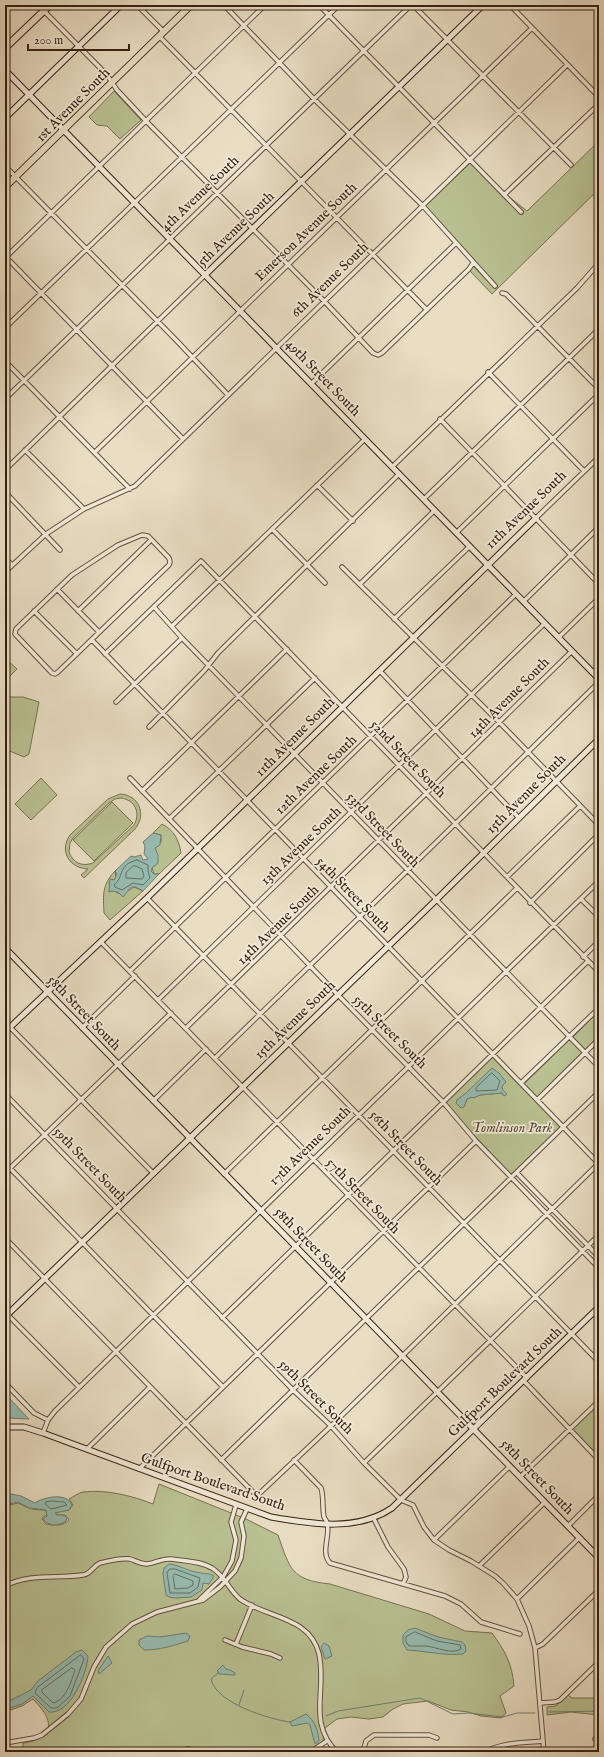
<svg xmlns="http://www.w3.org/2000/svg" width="604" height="1757" viewBox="0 0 604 1757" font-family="'IM FELL English',serif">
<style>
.green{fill:#b9c192;stroke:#787152;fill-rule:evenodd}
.water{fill:#97bcb1;stroke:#707e71}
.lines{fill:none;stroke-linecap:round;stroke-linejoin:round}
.shore{stroke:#666e61;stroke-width:1}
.stream{stroke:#707e71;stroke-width:1}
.street-tunnel{stroke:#c5b8a0;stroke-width:3.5;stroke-dasharray:3.5 2;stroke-linecap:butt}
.street-casing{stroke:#63503e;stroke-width:5.5}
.secondary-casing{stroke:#362111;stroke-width:7}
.primary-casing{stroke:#362111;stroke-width:8}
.street{stroke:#f1ead9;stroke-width:3.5}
.secondary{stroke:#f1ead9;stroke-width:5}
.primary{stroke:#e9dec4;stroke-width:6}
.labels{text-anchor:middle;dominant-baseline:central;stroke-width:3.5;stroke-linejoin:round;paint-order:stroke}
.street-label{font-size:14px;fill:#362111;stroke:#f1ead9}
.park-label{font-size:14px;font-style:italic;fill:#574931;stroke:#f1ead9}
</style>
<rect width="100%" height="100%" fill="#e9dec4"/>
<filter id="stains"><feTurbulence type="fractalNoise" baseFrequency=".005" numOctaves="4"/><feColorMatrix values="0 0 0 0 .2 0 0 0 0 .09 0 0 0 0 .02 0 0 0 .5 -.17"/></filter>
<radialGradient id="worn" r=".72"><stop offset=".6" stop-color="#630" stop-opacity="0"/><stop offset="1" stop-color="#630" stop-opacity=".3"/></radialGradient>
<path class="green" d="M114,91L141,120L120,139L107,126L97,125L89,117Z
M599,141V189L492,294L470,271L473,266L495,289L498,286L425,206L470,163L522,215L524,212L509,197L527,211Z
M5,658L17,669L5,681Z
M10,697H23L39,702L29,754L24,757L5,749V698Z
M41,778L57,795L31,820L15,804Z
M120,794C139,795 147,814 135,829L84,878L81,875L88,869C69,868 59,851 70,835L108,799ZM121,798C135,800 141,813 134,825L93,863C82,867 73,863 69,852L70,843L73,838L109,803L115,799Z
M112,802L133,823L94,861L73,840Z
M162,824C174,830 179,840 181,853L159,874H154L152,868L158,861L155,848L161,842V835L153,833Z
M115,871L116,878L109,882L110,886L109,892L112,890L122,895L134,887L143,891L110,920L104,913C103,894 102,885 115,871Z
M599,1011V1037L585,1050L573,1037Z
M570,1039L583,1052L537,1097L524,1084Z
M492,1057L561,1127L512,1175L466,1127L445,1102ZM502,1086V1089L507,1094L504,1096L502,1093L480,1095L473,1098L472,1097L467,1099L464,1107L456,1103C461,1090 490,1089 502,1086Z
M599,1404V1457L572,1429Z
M159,1484L246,1519L278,1535C290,1569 291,1580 330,1584L429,1614L465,1631L492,1633C505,1651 512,1663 514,1686L500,1696L506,1713L501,1718L481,1716L468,1712L451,1710L428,1701L403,1704L393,1709L383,1717L369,1719L351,1717L337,1719L325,1728L323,1741L313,1748L315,1752H197L180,1749L167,1752H23V1743C33,1742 40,1739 48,1733C51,1718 43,1710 33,1699L22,1706L5,1712V1506L18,1503C30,1509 33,1510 46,1510L47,1515L43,1517L42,1519L46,1524C54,1526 63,1526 69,1520L65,1515H56V1512L69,1510L73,1505L69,1499C73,1497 78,1493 83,1492C105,1489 133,1496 153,1504Z
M568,1695L572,1698H599V1715L571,1712L547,1715V1707L556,1706Z"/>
<path class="water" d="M153,833L161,835L160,845L155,848L158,855V863L152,868L151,871L154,874H159L143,891L136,887H131L123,897L118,892L112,891L109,892L110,879L114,880L117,874L115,871L131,856L134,857L141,855L143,860L148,859L144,854L145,846L143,842Z
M492,1068L500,1074L506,1082L502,1086V1089L507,1094L504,1096L502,1093L480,1095L473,1098L472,1097L467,1099L464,1107L461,1108L456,1103L457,1100L466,1093Z
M9,1398L29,1419L5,1418V1402Z
M11,1494L21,1496L35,1503C44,1497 67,1492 72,1505L69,1510L55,1513L57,1515H63L67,1517L66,1521C59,1526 49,1527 43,1519L47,1516L46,1510L29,1508L18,1502L5,1505V1495Z
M169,1564C180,1565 189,1572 201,1573C206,1574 209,1573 214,1576L209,1584L203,1583L202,1590L191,1597L176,1598L169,1597L166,1595L163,1574L164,1568Z
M415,1628L438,1637L462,1642L465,1645L466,1651L463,1654C445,1656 426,1651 407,1650L403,1643V1635L408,1630Z
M186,1633L190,1636L188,1641C173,1646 159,1650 144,1650L139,1645V1640L147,1636L160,1637Z
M324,1643L329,1646L332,1656L325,1659L321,1647Z
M82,1650L88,1656C87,1674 70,1715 49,1712L33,1696L22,1704L5,1710V1703L31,1690L38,1681L76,1652Z
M108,1656L112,1663L99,1674L98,1671Z
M223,1665L226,1669L230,1670L235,1673V1675L219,1674L217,1671Z
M306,1714C315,1721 318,1730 319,1741L315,1744L310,1725L307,1723L292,1726L290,1722Z"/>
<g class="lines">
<path class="shore" d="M137,860L148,865V871L150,878L143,885L133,883L122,890L115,887L114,885C125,876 117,865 137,860Z
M133,866H136L142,869L144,876L142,879L126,878V873Z
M492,1073L500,1081L497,1090L476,1091V1088Z
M52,1501L64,1502L67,1505L51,1509L45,1504L46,1502Z
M170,1569H175L200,1578L198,1587L190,1593H170L167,1573Z
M175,1574L193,1581V1585L188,1588L175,1589L173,1576Z
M415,1632L437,1641L460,1645L461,1649C451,1655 437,1647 426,1646C420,1646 414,1646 409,1646L406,1642V1637Z
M81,1655L84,1659L70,1696L57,1708H51L35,1693L37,1688Z
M72,1668L75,1670C71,1682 66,1700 53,1703L42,1692V1690Z"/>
<path class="stream" d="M218,1673L211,1679C216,1703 268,1719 290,1722
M239,1705L244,1690
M549,1712L599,1711
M326,1716L338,1711L420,1698L453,1714L469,1713L503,1717L517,1713H535"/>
<path class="street-tunnel" d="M234,1561L235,1556"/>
<g class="street-casing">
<path id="street" d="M38,5L107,75L117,90L146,121L324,301L373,353L378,355L382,353L469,269L473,263
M137,5L164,32
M224,5L314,99L423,206L495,286
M319,5L521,212
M413,5L571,165
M510,5L599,97
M159,36L427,310
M5,166L176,340L228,395
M504,195L599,104
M5,256L183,439
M5,258L265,5
M502,293L506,294L514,302L599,389
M5,328L339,5
M5,361L130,489
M488,372L584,471
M311,384L456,243
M5,399L411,5
M440,419L599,584
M25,450L84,509
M95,452L532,28
M392,467L577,288L599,263
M5,470L205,275
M317,485L353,521
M5,492L60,550
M424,499L599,329
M536,518L599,457
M272,529L325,583
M456,533L599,394
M142,535L148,536L169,558L170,562L169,565L58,672L55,674L52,673L15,634L16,629L72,575L118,545Z
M5,558L12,565
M342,567L500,723L599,825
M5,572L46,534L84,509L135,486L567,65
M360,584L435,510
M57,589L99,632
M524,601L599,527
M154,607L182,638L599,1067
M34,611L77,654
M78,611L151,540
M394,619L470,546
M172,626L365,439
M559,637L599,598
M92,640L599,1164
M105,654L201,561L599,972
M380,671L519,818
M593,672L599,667
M116,702L182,638
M149,727L204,671L218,653L399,474
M130,778L338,995L443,1102L476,1141L599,1268
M142,791L287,649
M169,819L315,678
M507,877L580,806
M147,898L599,1362
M581,899L599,917
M530,903L599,834
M101,942L527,1378
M583,957L599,941
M130,971L516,594
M158,1000L545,623
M5,1022L153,1173
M82,1028L135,976
M186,1028L572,651
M215,1058L455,824L599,682
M521,1083L599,1008
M5,1094L293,1390L331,1426L364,1463L401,1500L413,1505L424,1527L434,1540L449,1550L471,1561L495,1576L503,1583L517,1599L529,1626L535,1648L544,1752
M537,1100L599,1039
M153,1101L206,1049
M5,1163L223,1387
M5,1173L171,1013
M517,1173L599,1257
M224,1174L517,888
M5,1238L251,1490L255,1494L260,1493L331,1426L599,1163
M5,1312L79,1387
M222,1318L588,961
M524,1381L599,1460
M5,1383L34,1413L48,1420
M43,1433L48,1420L55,1411L599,881
M87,1449L150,1387
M221,1460L599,1092
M294,1460L321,1488C324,1498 322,1507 324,1517C325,1519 327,1521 327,1523C331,1535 320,1552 330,1563L445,1596L461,1604L481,1622L520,1634
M364,1463L599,1235
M139,1469L476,1141
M520,1477L599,1401
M374,1519L388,1547L404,1569L406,1577L403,1584
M568,1526L599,1495
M434,1540L510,1466
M479,1566L545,1502
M5,1586C30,1573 56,1579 83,1575C91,1574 93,1566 100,1563C108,1561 122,1558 130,1559C136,1561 141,1564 147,1564C156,1563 162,1558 171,1559C184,1561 200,1561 212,1568C225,1576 229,1590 240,1599C266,1618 310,1616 319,1654C327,1690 307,1723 337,1752
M517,1599L579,1538
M199,1600L223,1577L232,1561L236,1540L231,1522L236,1505
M225,1640L242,1647L271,1654L280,1658
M236,1644L252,1605
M535,1648L543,1644L599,1590
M540,1703L555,1702L560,1700L599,1662
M595,1739L599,1737
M5,1743L34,1738L42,1735L68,1714L81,1699L94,1667L106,1647L132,1624L157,1612L203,1600L220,1587L235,1571L241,1558L244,1536L241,1522L247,1509
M183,1752L187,1749L208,1752
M310,1752L327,1741
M363,1752L366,1741L374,1735H429L437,1738
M485,1752C503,1742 524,1743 543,1741"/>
</g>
<g class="secondary-casing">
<path id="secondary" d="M5,70L599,679
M5,118L121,5
M205,275L483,5
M5,948L599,1558
M5,1032L147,898L536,518
M5,1317L436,900L599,739
M5,1427H24L43,1433L271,1517C311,1524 357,1532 392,1508L599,1307"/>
</g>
<g class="primary-casing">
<path id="primary" d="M5,48L50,5
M5,187L191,5"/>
</g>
<use href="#street" class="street"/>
<use href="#secondary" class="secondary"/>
<use href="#primary" class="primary"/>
</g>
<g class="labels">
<g class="street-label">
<text transform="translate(73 105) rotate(-45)">1st Avenue South</text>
<text transform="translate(200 194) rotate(-44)">4th Avenue South</text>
<text transform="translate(236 229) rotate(-44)">5th Avenue South</text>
<text transform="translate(306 232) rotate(-44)">Emerson Avenue South</text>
<text transform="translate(330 280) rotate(-44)">6th Avenue South</text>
<text transform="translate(323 378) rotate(46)">49th Street South</text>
<text transform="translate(526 510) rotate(-44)">11th Avenue South</text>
<text transform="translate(509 698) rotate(-45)">14th Avenue South</text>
<text transform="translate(295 737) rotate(-45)">11th Avenue South</text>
<text transform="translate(408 759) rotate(46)">52nd Street South</text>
<text transform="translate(316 775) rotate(-44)">12th Avenue South</text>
<text transform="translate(526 794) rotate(-45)">15th Avenue South</text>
<text transform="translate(383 830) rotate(46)">53rd Street South</text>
<text transform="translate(301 846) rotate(-44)">13th Avenue South</text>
<text transform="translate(353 895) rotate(46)">54th Street South</text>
<text transform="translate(278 925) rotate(-44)">14th Avenue South</text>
<text transform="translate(84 1013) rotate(46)">58th Street South</text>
<text transform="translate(295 1020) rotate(-44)">15th Avenue South</text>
<text transform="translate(390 1032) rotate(45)">55th Street South</text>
<text transform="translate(310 1146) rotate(-44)">17th Avenue South</text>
<text transform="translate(406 1148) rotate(46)">56th Street South</text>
<text transform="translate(90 1165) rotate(46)">59th Street South</text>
<text transform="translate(363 1196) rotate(46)">57th Street South</text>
<text transform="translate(311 1245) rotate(46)">58th Street South</text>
<text transform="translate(505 1382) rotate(-44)">Gulfport Boulevard South</text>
<text transform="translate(316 1397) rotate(45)">59th Street South</text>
<text transform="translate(537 1477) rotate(46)">58th Street South</text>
<text transform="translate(213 1482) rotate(19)">Gulfport Boulevard South</text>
</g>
<g class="park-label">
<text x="512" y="1128">Tomlinson Park</text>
</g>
</g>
<rect width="604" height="1757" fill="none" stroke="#e9dec4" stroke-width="20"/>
<rect x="6" y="6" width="592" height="1745" fill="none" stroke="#362111" stroke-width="2"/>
<rect x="10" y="10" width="584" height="1737" fill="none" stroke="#362111"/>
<path d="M28 44v6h101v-6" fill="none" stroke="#362111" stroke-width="2"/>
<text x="34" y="44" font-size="12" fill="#362111" stroke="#f1ead9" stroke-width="3" paint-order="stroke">200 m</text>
<rect width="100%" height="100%" filter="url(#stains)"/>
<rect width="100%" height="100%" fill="url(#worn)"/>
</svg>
